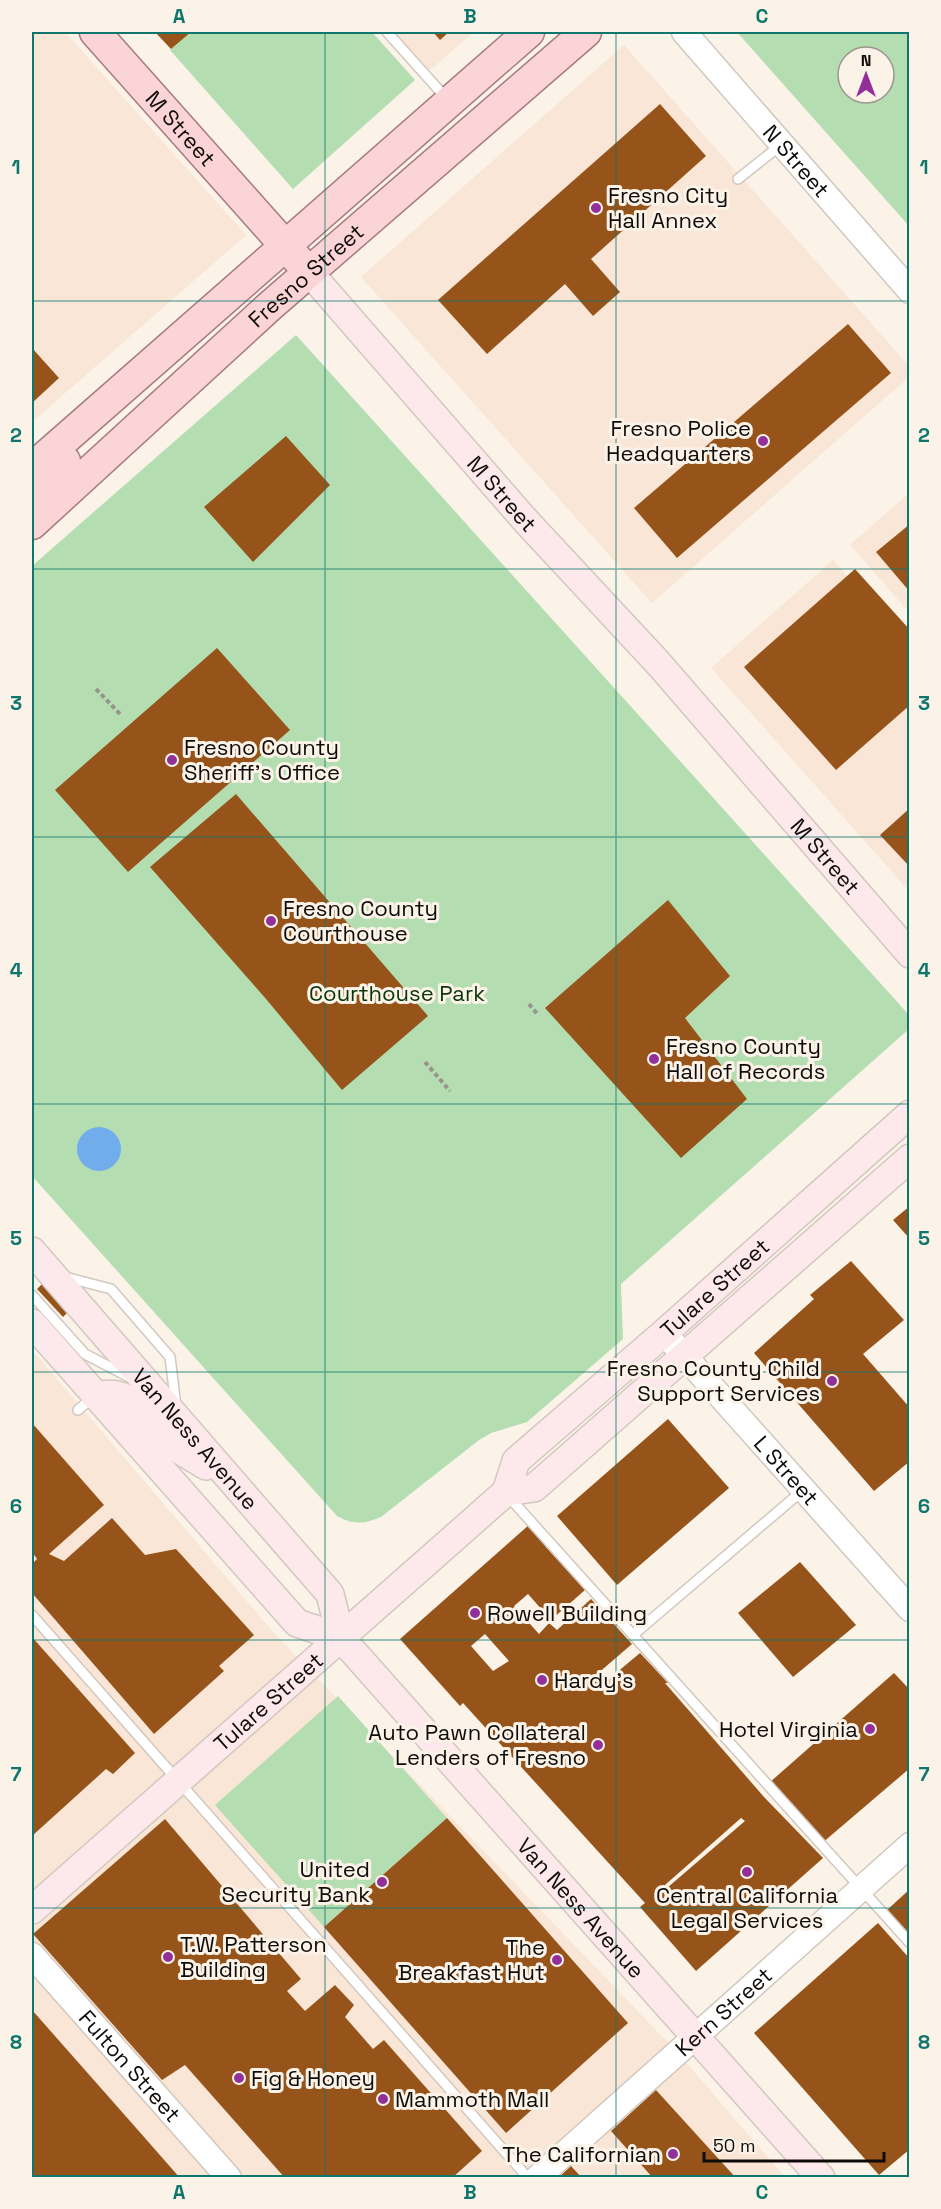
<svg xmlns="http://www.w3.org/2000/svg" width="941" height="2209" viewBox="0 0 941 2209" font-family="'Space Grotesk',sans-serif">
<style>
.commercial{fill:#f9e6d6}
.green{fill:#b4deb1;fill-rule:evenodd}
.water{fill:#71adec}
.building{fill:#96541b;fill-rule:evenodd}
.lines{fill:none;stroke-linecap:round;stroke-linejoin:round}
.service-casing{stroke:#d1c8bf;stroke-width:12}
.tertiary-casing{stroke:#d1c8bf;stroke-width:27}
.secondary-casing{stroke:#d1c8bf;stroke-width:30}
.primary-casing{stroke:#a67b7e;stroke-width:33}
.path{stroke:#9a938c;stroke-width:4;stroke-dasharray:4.5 3;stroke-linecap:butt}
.service{stroke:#fff;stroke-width:9}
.tertiary{stroke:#fff;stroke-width:24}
.secondary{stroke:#fde9ec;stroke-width:27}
.primary{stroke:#fbd4d8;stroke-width:30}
.grid{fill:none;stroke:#0f766e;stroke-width:1.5;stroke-opacity:0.55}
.poi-dot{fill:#903098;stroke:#fbf2e8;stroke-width:2}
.labels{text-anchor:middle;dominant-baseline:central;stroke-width:6;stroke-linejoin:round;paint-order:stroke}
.street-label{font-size:22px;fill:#0e0b08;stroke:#fbf2e8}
.poi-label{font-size:22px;fill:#0e0b08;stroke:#fbf2e8;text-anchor:start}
.park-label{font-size:22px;fill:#09350a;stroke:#fbf2e8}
.neatline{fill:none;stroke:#0f766e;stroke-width:2}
.grid-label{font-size:20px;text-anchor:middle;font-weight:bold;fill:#0f766e}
</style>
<rect width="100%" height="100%" fill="#fbf2e8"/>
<path class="commercial" d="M32,32H65L246,235L32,422Z
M392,32H474L428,72Z
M624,45L909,366V377L652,603L361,277Z
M909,493V612L850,545Z
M833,560L909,645V891L711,668Z
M32,1350L274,1633L678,2053L785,2177H32Z"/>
<path class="green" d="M190,32H372L415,80L293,189L170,50Z
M737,32H909V226ZM848,57H884V93H848Z
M296,335L909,1015V1029L621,1284L623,1339L527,1422L491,1433L479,1440L381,1517C365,1524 353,1525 337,1516L32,1176V566Z
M338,1696L447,1818L324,1927L215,1805Z"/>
<path class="water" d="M77 1149a22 22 0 1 1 44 0a22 22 0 1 1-44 0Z"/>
<path class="building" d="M155,32H191L171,49Z
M433,32H449L440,40Z
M660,104L706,156L591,259L620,292L593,316L565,284L487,354L438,300Z
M848,324L891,373L677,558L634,508Z
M32,348L59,378L32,403Z
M286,436L330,485L253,562L204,507Z
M910,524V592L876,552Z
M855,569L910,630V705L836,770L744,667Z
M217,648L290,730L128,872L55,790Z
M236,794L428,1016L342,1090L266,999L150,867Z
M910,808V867L880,835Z
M668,900L730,976L685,1018L747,1099L681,1158L545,1008Z
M910,1206V1239L893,1220Z
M851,1261L904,1320L863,1354L910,1408V1461L874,1491L754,1353L814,1299L810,1295Z
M43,1283L69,1311L63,1317L37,1289Z
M668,1419L729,1488L617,1585L557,1516Z
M32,1423L104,1505L49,1554L64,1561L112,1518L145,1555L176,1549L254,1635L219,1666L224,1671L154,1734L32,1593V1564L37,1559L32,1552Z
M530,1524L545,1541V1546L585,1590L551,1620L528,1594L514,1606L539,1634L549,1623L557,1630L591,1599L632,1644L596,1675L603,1684L640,1653L668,1683H665L764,1797L823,1858L696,1971L640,1907L645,1903L463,1703L460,1706L400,1639ZM485,1634L509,1661L493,1671L471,1646ZM741,1818L745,1821L667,1888L665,1885Z
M800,1562L856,1625L793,1677L738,1613Z
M32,1637L135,1753L113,1774L106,1769L32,1836Z
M894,1673L910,1690V1768L821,1844L769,1783Z
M447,1818L628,2023L506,2133L324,1927Z
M165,1819L301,1979L287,1991L305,2011L335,1985L354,2005L345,2017L373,2049L384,2040L482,2151L452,2178H285L185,2065L162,2080L33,1934Z
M910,1889V1936L887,1910Z
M878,1923L910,1959V2149L879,2175L754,2033Z
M32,2010L137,2129L180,2178H32Z
M656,2090L736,2178H653L611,2131Z
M571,2166L582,2178H558Z"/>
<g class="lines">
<g class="service-casing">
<path id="service" d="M387,32L447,99
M738,179L782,144
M65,1277L111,1289L170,1357L176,1406
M32,1295L85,1354L129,1377
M78,1410L93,1397
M508,1496L910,1943
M32,1615L528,2178
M633,1635L802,1491"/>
</g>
<g class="tertiary-casing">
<g id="tertiary">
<path id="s1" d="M684,32L910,291"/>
<path id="s2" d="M664,1333L910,1609"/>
<path id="s3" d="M32,1955L229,2178"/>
<path id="s4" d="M537,2178L910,1845"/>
</g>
</g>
<g class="secondary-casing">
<g id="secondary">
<path id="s5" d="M309,272L525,520L659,664L910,954"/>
<path id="s6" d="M32,1251L330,1594L341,1638L821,2178"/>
<path d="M32,1323L297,1623L341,1638"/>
<path d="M95,1396C135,1387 137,1414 162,1437C174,1448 192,1457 206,1466"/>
<path d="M506,1492L534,1488L910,1158"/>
<path id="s7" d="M32,1910L506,1492L516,1461L664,1333L910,1114"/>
</g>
</g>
<g class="primary-casing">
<g id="primary">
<path id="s8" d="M95,32L298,260"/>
<path d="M32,468L529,32"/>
<path d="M32,492L65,461"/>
<path id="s9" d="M32,524L270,306L586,32"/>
</g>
</g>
<path class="path" d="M96,689L121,715
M529,1004L538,1015
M425,1062L450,1091"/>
<use href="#service" class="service"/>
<use href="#tertiary" class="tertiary"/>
<use href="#secondary" class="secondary"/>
<use href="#primary" class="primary"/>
</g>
<path class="grid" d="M325,32V2178M616,32V2178M32,301H910M32,569H910M32,837H910M32,1104H910M32,1372H910M32,1640H910M32,1908H910"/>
<g class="poi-dot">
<circle cx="596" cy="208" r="6"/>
<circle cx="763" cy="441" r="6"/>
<circle cx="172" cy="760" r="6"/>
<circle cx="271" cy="921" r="6"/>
<circle cx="654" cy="1059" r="6"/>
<circle cx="832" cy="1381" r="6"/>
<circle cx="475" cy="1613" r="6"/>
<circle cx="542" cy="1680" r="6"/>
<circle cx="870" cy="1729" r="6"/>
<circle cx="598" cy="1745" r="6"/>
<circle cx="747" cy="1872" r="6"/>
<circle cx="382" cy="1882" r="6"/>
<circle cx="168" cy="1957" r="6"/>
<circle cx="557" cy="1960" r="6"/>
<circle cx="239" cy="2078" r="6"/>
<circle cx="383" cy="2099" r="6"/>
<circle cx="673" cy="2154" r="6"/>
</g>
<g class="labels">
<g class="street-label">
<text stroke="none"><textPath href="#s8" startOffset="129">M Street</textPath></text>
<text stroke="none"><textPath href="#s1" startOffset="171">N Street</textPath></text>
<text stroke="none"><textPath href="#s9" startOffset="370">Fresno Street</textPath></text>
<text stroke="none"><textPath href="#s5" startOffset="294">M Street</textPath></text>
<text stroke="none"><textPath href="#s5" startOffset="780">M Street</textPath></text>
<text stroke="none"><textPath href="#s7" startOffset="928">Tulare Street</textPath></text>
<text stroke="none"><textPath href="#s6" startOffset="249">Van Ness Avenue</textPath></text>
<text stroke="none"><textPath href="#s2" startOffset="184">L Street</textPath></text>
<text stroke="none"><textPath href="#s7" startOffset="315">Tulare Street</textPath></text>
<text stroke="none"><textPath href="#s6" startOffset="861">Van Ness Avenue</textPath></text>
<text stroke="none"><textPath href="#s4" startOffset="250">Kern Street</textPath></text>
<text stroke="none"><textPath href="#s3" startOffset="148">Fulton Street</textPath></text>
</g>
<g class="poi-label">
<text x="608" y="195">Fresno City<tspan x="608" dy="25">Hall Annex</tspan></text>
<text x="751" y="428" text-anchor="end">Fresno Police<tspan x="751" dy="25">Headquarters</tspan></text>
<text x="184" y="747">Fresno County<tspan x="184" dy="25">Sheriff's Office</tspan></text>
<text x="283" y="908">Fresno County<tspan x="283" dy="25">Courthouse</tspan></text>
<text x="666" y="1046">Fresno County<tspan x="666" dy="25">Hall of Records</tspan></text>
<text x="820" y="1368" text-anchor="end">Fresno County Child<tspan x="820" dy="25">Support Services</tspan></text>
<text x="487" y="1613">Rowell Building</text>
<text x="554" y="1680">Hardy's</text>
<text x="858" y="1729" text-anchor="end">Hotel Virginia</text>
<text x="586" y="1732" text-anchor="end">Auto Pawn Collateral<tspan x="586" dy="25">Lenders of Fresno</tspan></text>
<text x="370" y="1869" text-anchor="end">United<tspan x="370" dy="25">Security Bank</tspan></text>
<text x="747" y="1895" text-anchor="middle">Central California<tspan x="747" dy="25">Legal Services</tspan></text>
<text x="180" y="1944">T.W. Patterson<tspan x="180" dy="25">Building</tspan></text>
<text x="545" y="1947" text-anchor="end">The<tspan x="545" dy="25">Breakfast Hut</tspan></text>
<text x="251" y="2078">Fig &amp; Honey</text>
<text x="395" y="2099">Mammoth Mall</text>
<text x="661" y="2154" text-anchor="end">The Californian</text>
</g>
<g class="park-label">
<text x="397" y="993">Courthouse Park</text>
</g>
</g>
<rect width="941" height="2209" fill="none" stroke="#fbf2e8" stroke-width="66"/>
<g transform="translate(866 75)"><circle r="28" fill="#fbf2e8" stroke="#9c968e" stroke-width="1.5"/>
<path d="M0-4.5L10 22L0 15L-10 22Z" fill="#903098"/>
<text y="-9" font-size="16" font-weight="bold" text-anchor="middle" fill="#0e0b08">N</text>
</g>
<path d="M704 2152v9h180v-9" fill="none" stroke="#0e0b08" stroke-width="3"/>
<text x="713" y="2152" font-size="18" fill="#0e0b08" stroke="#fbf2e8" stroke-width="4.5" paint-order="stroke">50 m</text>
<rect x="33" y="33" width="875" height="2143" class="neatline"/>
<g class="grid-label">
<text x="179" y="23">A</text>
<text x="470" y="23">B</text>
<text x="762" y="23">C</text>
<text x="16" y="174">1</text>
<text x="924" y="174">1</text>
<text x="16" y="442">2</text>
<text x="924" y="442">2</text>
<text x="16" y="710">3</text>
<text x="924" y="710">3</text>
<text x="16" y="977">4</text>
<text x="924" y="977">4</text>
<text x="16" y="1245">5</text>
<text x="924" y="1245">5</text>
<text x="16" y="1513">6</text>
<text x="924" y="1513">6</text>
<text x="16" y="1781">7</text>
<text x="924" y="1781">7</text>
<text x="16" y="2049">8</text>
<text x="924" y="2049">8</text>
<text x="179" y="2199">A</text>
<text x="470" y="2199">B</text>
<text x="762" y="2199">C</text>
</g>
</svg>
